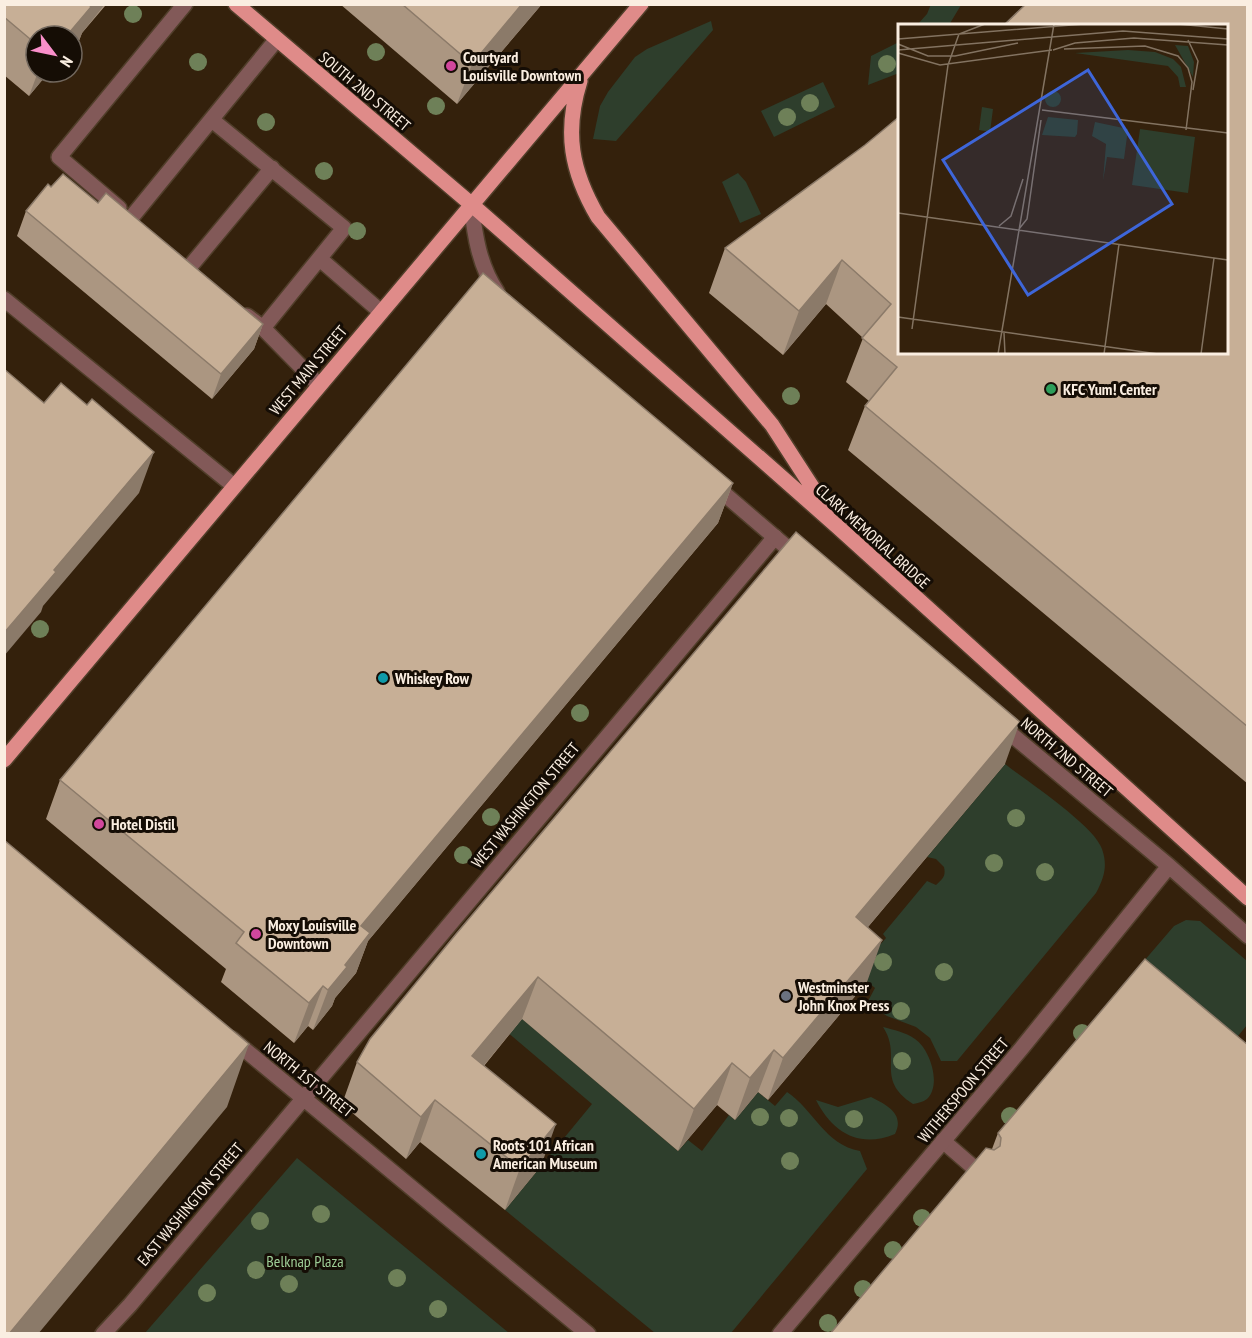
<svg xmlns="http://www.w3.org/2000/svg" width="1252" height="1338" viewBox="0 0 1252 1338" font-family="'PT Sans Narrow',sans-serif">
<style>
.green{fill:#2e3e2c}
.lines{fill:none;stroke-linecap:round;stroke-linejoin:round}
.service-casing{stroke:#503e2a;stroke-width:18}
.minor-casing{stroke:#503e2a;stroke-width:18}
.tertiary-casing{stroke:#503e2a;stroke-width:18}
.primary-casing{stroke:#503e2a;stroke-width:18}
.service{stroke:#825958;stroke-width:15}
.minor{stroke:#825958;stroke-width:15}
.tertiary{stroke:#825958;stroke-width:15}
.primary{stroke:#df8b89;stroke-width:15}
.tree{fill:#6e8058}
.wall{fill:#ab9681}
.shaded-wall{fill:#8b7a69}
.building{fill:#c7af96;stroke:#8b7a69;stroke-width:1.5}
.hotel-dot{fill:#d1479c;stroke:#150d05;stroke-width:2}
.leisure-dot{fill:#2e9e5b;stroke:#150d05;stroke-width:2}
.culture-dot{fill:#0f9aa8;stroke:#150d05;stroke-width:2}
.worship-dot{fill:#6b7280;stroke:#150d05;stroke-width:2}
.labels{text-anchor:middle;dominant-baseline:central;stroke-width:6;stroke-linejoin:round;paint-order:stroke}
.poi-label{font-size:16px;font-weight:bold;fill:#faeee1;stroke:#150d05;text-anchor:start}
.street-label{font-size:16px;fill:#faeee1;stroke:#150d05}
.park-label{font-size:16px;fill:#9dcd96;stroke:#150d05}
.inset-road{fill:none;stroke:#837361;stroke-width:1.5}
.view{fill:#3e66d9;fill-opacity:0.15;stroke:#3e66d9;stroke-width:3}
.inset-edge{fill:none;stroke:#faeee1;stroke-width:3}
</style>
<rect width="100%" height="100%" fill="#34210c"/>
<path class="green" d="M931,4H961V5L949,25H917L927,14Z
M711,21L713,30L616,141L593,139L600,106L608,92L635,57L647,49Z
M899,42V73L868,85L871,56Z
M823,82L835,107L774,137L761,111Z
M738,173L746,182L761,214L740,223L722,182Z
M1005,764C1027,781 1095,826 1102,849C1108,866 1104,878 1096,893L957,1061H941L930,1038L916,1027L887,1016L867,1003L875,988L856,972L886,938L883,934L927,881L936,885C943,879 946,876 944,867L936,859L927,857Z
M1186,920L1200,921L1247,961V1025L1217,1062L1126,982L1174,926Z
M454,961L678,1151L688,1140L702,1151L729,1115L735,1120L758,1092L775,1106L787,1092C814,1110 825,1145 860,1151L867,1169L731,1333H655L505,1210L592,1104L441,976Z
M883,1027C894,1030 905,1032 915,1039C930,1049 942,1085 927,1099C923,1102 918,1103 913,1104C874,1079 903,1057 883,1027Z
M871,1097C887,1105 905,1114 895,1134C859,1149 832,1132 816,1100L838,1107Z
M297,1158L509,1333H145Z"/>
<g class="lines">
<g class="service-casing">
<path id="service" d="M212,120L344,228L263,328
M119,208L59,157L185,4
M131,218L277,39
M320,259L381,312
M188,269L272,168
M4,299L234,486
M247,316L263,328L319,385
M943,1141L980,1173"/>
</g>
<g class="minor-casing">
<path id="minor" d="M232,1039L588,1334
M103,1334L130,1305L775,537"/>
</g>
<g class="tertiary-casing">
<path id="tertiary" d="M471,204C475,236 479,265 497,292
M714,485L798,557
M999,724L1169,866L1248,936
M780,1334L1021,1049L1169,866"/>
</g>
<g class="primary-casing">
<path id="primary" d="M236,4L471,204L838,527L1248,898
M580,81C564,132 571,171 598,217L772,425L827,510
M4,760L641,4"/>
</g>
<use href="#service" class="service"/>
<use href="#minor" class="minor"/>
<use href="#tertiary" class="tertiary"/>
<use href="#primary" class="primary"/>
</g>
<g class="tree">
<circle cx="133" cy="14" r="9"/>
<circle cx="376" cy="52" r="9"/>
<circle cx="198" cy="62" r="9"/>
<circle cx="887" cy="64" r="9"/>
<circle cx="810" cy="103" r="9"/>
<circle cx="436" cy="106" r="9"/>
<circle cx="787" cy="117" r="9"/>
<circle cx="266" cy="122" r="9"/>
<circle cx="324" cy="171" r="9"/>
<circle cx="357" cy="231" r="9"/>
<circle cx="791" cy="396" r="9"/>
<circle cx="40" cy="629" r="9"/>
<circle cx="580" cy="713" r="9"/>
<circle cx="491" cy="817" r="9"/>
<circle cx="1016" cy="818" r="9"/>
<circle cx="463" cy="855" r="9"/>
<circle cx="994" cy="863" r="9"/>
<circle cx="1045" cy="872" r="9"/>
<circle cx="883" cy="962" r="9"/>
<circle cx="944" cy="972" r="9"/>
<circle cx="901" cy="1011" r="9"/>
<circle cx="1082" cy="1033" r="9"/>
<circle cx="902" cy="1061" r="9"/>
<circle cx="1010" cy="1116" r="9"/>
<circle cx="760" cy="1117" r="9"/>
<circle cx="789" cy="1118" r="9"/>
<circle cx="854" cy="1119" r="9"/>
<circle cx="790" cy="1161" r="9"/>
<circle cx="321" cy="1214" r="9"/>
<circle cx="922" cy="1218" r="9"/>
<circle cx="260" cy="1221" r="9"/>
<circle cx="893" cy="1250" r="9"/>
<circle cx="256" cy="1270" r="9"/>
<circle cx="397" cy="1278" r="9"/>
<circle cx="289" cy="1284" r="9"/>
<circle cx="863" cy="1289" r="9"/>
<circle cx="207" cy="1293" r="9"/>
<circle cx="438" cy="1309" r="9"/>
<circle cx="828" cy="1323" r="9"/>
</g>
<path class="wall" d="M4,4L105,6L82,33L75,51L72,36H36V72H57L53,77L48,73L29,96L4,75Z
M340,4H542L457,104Z
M1248,4V784L848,450L865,406L869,401L846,382L863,338L826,304L783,355L709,293L725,248Z
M51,187L98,203L263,324L254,349L212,399L17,236L26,211Z
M733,483L718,523L368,941L356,973L335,998L332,1006L313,1030L308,1026L294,1043L221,982L226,969L46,819L60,780Z
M796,532L1005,764L868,927L867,982L768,1100L758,1092L735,1120L717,1105L678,1151L522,1019L484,1066L541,1166L505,1210L420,1142L406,1159L342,1104L357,1062Z
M998,1133L1248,1334L992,1149Z"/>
<path class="shaded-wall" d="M86,4H105L82,33L75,51L72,55V36H68Z
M522,4H542L457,104L472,64Z
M38,72H49L29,96Z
M842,260L826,304L783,355L799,311Z
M263,324L254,349L212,399L221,374Z
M154,452L139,493L43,606L41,612L4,656V633L54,570Z
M733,483L718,523L368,941L356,973L335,998L332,1006L313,1030L328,990L361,926Z
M1020,722L1005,764L841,959L856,917Z
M882,940L867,982L768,1100L783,1058Z
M538,977L522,1019L457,1098L472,1056Z
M323,986L308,1026L294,1043L309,1003Z
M249,1044L227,1107L38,1334H9Z
M774,1050L758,1092L735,1120L750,1078Z
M732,1063L717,1105L678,1151L694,1109Z
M435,1100L420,1142L406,1159L421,1117Z
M556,1124L541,1166L505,1210L520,1168Z"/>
<path class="building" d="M4,4H89L91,7L69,33L64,29L59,36H36V44L4,17Z
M402,4H522L472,64Z
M1026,4H1248V727L865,406L897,367L862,338L891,304L842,260L799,311L725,248L865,145L900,116V352H1227V26H1003Z
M63,174L98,203L106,193L263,324L221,374L26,211L48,184L51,187Z
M483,273L733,483L361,926L370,933L345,965L347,967L328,990L323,986L309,1003L236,943L244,932L60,780Z
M4,369L44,403L61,383L87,405L92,399L154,452L54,570L56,572L4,633Z
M796,532L1020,722L856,917L882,940L783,1058L774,1050L750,1078L732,1063L694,1109L538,977L472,1056L556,1124L520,1168L435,1100L421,1117L357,1062L370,1039L456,934Z
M4,840L249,1044L9,1334H4Z
M1145,959L1248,1045V1334H830L986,1148L994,1150L1000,1146L1001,1138L998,1133Z"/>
<g class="hotel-dot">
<circle cx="451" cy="66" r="6"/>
<circle cx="99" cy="824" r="6"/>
<circle cx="256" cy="934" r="6"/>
</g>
<circle class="leisure-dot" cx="1051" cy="389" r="6"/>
<g class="culture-dot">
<circle cx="383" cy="678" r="6"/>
<circle cx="481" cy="1154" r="6"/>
</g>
<circle class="worship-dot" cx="786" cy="996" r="6"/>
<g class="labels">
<g class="poi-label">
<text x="463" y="57">Courtyard<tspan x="463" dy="18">Louisville Downtown</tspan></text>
<text x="1063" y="389">KFC Yum! Center</text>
<text x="395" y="678">Whiskey Row</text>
<text x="111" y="824">Hotel Distil</text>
<text x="268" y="925">Moxy Louisville<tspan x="268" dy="18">Downtown</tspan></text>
<text x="798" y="987">Westminster<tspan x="798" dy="18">John Knox Press</tspan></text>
<text x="493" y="1145">Roots 101 African<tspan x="493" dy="18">American Museum</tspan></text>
</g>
<g class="street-label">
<text transform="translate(365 91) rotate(40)">SOUTH 2ND STREET</text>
<text transform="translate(308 370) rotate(-50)">WEST MAIN STREET</text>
<text transform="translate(873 536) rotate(42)">CLARK MEMORIAL BRIDGE</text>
<text transform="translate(1067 757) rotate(40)">NORTH 2ND STREET</text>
<text transform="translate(525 805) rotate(-50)">WEST WASHINGTON STREET</text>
<text transform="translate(309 1079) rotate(39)">NORTH 1ST STREET</text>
<text transform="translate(963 1090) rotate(-50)">WITHERSPOON STREET</text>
<text transform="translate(190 1204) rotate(-50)">EAST WASHINGTON STREET</text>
</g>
<g class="park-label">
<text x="305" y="1261">Belknap Plaza</text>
</g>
</g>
<g transform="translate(898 24)">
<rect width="330" height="330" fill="#34210c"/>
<path d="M277,21L290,22L296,38L295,53ZM230,26L257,28L275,35L283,43L288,63H282L280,53L270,42L177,29ZM147 75a8 8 0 1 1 16 0a8 8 0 1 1-16 0ZM84,83L95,85L92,108L81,106ZM150,93L180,96L179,110L177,113L144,111ZM197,98L230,105L226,135L209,133L205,157L208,120L194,112ZM242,105L297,113L290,169L234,161Z" fill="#2e3e2c"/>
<path class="inset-road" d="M280,0L330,5M0,15L186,0M290,16L300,37L295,66M0,20L30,32H57L120,19M166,25L247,22L280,32L290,44L294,58L288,106M0,26L225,7L330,15M155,26L177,19L236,14L330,21M0,29L42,41L154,26M50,41L61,10L87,0M144,86L330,109M0,189L330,236M101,202L113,192L125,155M121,205L129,195L143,96M0,293L260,330M14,305L50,41M106,309L107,330M100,330L156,0M206,330L221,220M303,330L316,234"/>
<path class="view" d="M190,46L274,180L130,271L45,136Z"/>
<rect width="330" height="330" class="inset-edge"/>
</g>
<rect width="1252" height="1338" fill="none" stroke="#faeee1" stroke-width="12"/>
<g transform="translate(54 54) rotate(122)"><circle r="28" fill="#150d05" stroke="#71675d" stroke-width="1.5"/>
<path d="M0-4.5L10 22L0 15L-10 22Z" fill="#f98fca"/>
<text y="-9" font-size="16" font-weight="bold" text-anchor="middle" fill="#faeee1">N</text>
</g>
</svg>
